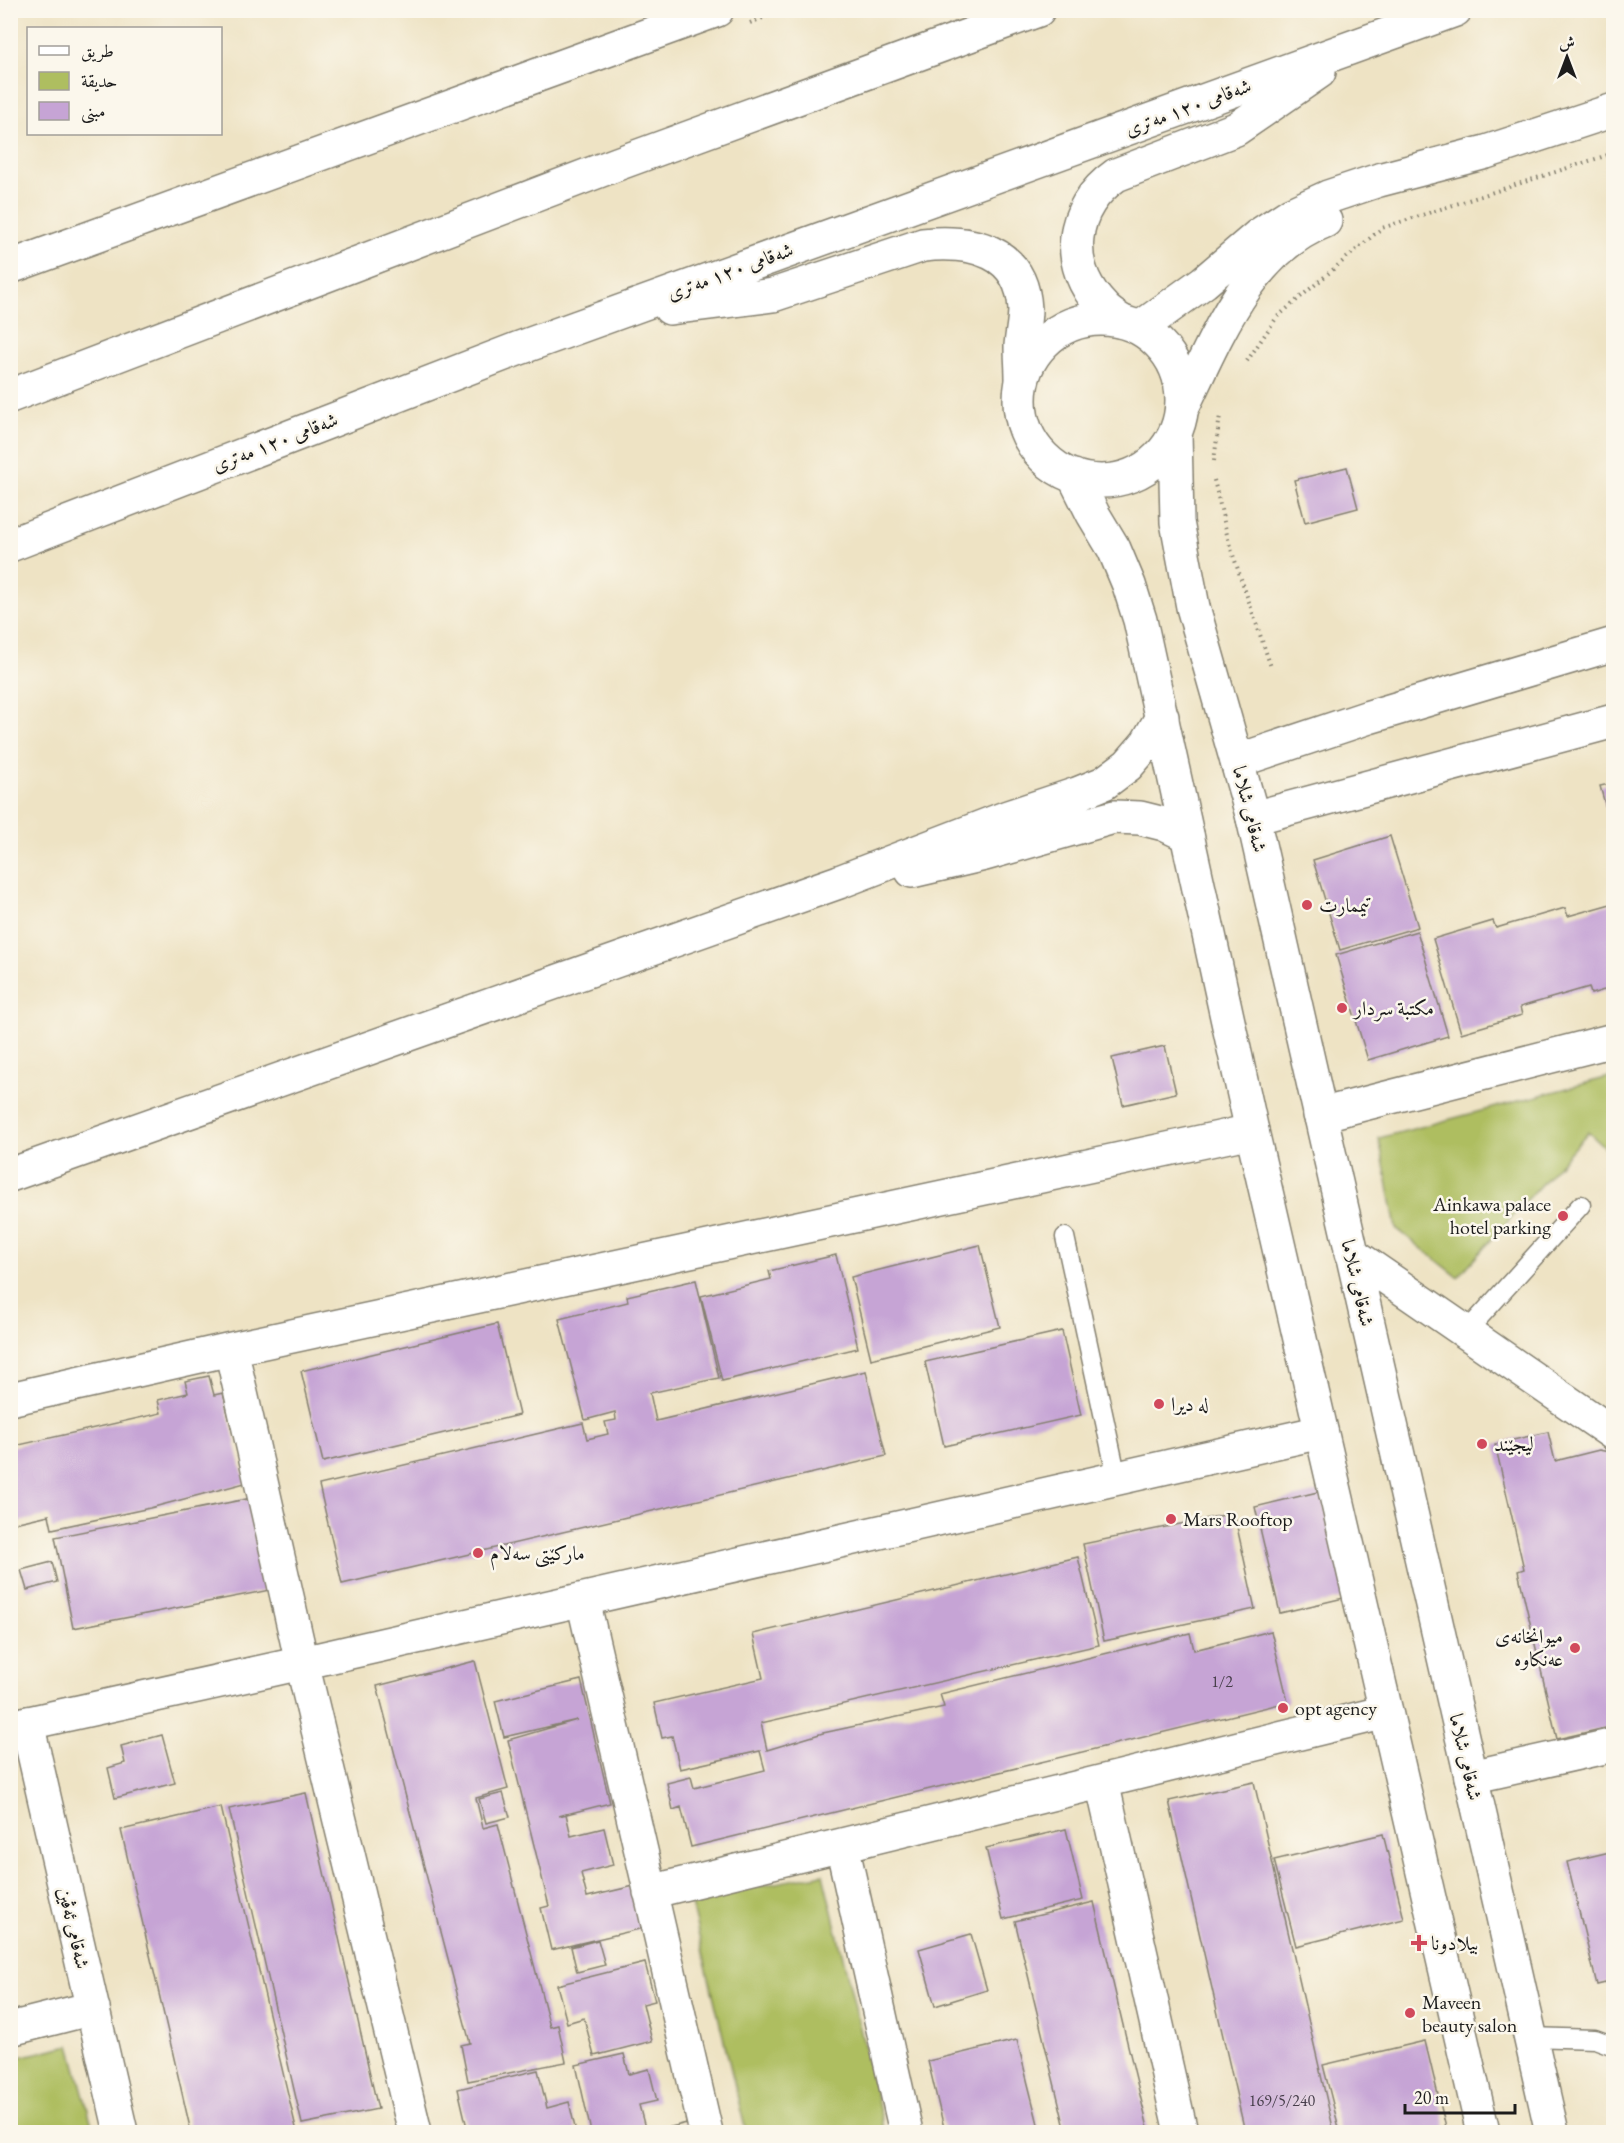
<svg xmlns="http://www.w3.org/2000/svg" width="1624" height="2143" viewBox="0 0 1624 2143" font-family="'EB Garamond',Amiri,serif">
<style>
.green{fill:#aebe60;stroke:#656d3e;stroke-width:1.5}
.building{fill:#c6a4d5}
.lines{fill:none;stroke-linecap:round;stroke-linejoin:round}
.service-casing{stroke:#858070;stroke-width:21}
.minor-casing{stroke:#858070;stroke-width:36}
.tertiary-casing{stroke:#858070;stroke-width:36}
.secondary-casing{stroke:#858070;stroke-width:36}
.motorway-casing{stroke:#858070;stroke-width:36}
.path{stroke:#858070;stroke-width:4;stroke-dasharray:1.5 4.5;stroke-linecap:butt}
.service{stroke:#fff;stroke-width:18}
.minor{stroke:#fff;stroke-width:33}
.tertiary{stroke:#fff;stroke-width:33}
.secondary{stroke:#fff;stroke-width:33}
.motorway{stroke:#fff;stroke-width:33}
.poi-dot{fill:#d1495b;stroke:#fbf7ec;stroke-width:2}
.labels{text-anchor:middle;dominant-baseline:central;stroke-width:5;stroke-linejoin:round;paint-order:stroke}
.number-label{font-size:16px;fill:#463e4a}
.street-label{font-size:20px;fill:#1c1c1c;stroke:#fbf7ec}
.poi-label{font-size:20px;fill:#1c1c1c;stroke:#fbf7ec;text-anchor:start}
</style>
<rect width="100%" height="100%" fill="#fbf7ec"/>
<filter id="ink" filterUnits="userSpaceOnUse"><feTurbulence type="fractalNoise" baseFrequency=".0167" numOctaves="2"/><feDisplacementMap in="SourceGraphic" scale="12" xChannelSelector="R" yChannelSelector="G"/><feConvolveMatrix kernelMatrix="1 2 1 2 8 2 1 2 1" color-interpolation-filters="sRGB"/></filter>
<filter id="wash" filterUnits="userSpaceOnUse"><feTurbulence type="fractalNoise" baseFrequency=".008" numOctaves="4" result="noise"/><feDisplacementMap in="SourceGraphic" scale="24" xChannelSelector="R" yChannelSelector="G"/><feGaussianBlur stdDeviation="1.35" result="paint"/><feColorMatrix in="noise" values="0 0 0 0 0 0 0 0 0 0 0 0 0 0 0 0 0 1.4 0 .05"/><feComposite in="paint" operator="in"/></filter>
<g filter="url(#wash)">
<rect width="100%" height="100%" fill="#eee3c4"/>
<path class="green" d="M1613,1076V1155L1588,1132L1458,1277L1396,1228L1379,1138Z
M823,1874L885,2132H746L690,1899Z
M70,2045L94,2132H11V2059Z"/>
<g id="blocks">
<path class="building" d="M1347,467L1358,508L1305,522L1294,480Z
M1614,783V832L1613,833L1600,786Z
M1390,836L1418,927L1340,950L1313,860Z
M1614,903V987L1591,994L1589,987L1520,1007L1522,1015L1461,1033L1433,939L1493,921L1496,928L1565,908L1568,916Z
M1417,931L1448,1036L1368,1060L1336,955Z
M1165,1046L1176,1093L1123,1105L1112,1058Z
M980,1245L1000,1327L871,1359L851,1277Z
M836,1255L858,1348L722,1381L701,1296L771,1279L769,1271Z
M696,1280L719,1378L650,1393L656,1421L866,1371L886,1456L342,1584L319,1485L583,1423L587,1439L608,1434L605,1422L616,1420L615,1412L585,1420L559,1319L628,1302L627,1296Z
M497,1324L519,1415L323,1462L301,1371Z
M1062,1331L1081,1415L944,1446L925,1362Z
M209,1376L214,1395L223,1393L245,1483L150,1508L52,1529L49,1515L10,1524V1447L161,1413L158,1400L188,1393L185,1381Z
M1548,1432L1555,1461L1599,1450L1609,1452L1614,1456V1726L1557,1739L1518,1571L1524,1569L1495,1444Z
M1322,1491L1348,1597L1280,1613L1255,1507Z
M257,1497L275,1589L73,1628L55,1537Z
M1234,1513L1255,1609L1104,1641L1083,1544Z
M1078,1557L1099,1645L761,1723L767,1750L823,1733L944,1707L940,1694L1190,1633L1194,1650L1271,1631L1288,1702L691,1847L681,1807L673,1810L667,1783L691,1777L694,1788L765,1770L760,1751L680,1769L672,1736L662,1738L654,1703L763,1678L753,1634Z
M52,1562L57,1582L27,1590L21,1570Z
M475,1661L508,1789L476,1798L483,1828L498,1824L550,2027L558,2025L566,2062L468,2081L461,2045L470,2043L377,1686Z
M581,1680L610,1803L559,1816L566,1814L571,1836L604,1828L613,1865L581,1873L587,1897L634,1886L644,1928L551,1950L541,1908L549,1906L508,1740L577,1720L504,1737L495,1701Z
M162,1735L175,1783L115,1798L108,1768L125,1763L121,1746Z
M1254,1782L1282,1905L1334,2132H1245L1188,1884L1169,1801Z
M306,1793L378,2109L302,2124L229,1809Z
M503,1793L510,1817L486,1823L479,1799Z
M221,1807L267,2005L297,2132H191L167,2028L121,1830Z
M1066,1829L1083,1900L1003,1919L986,1848Z
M1383,1834L1404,1919L1296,1946L1274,1860Z
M1614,1851V1981L1597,1985L1567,1862Z
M1094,1902L1122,2021L1149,2132H1066L1034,2000L1015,1921Z
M971,1934L987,1990L935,2006L919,1949Z
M598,1940L605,1965L577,1972L571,1947Z
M645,1963L655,2001L643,2004L652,2041L594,2056L584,2018L567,2023L557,1985Z
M1017,2040L1040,2132H945L928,2061Z
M1425,2041L1447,2132H1340L1323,2065Z
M624,2054L629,2074L649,2069L657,2101L639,2105L645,2128L627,2132H591L576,2065Z
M538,2070L547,2108L569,2102L576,2132H468L458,2089Z
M687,2123L690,2132H651Z"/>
</g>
</g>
<g filter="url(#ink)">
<use href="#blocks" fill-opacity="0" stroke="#858070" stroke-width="1.5"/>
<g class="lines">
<g class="service-casing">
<path id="service" d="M1065,1237L1117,1478
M1466,1332L1581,1205
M1530,2037L1595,2039L1614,2046"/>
</g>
<g class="minor-casing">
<path id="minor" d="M1237,761L1369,717L1614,644
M1253,818L1614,721
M1320,1115L1614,1040
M1351,1253L1614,1434
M231,1349L302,1663L415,2132
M10,1399L231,1349L1252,1131
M583,1600L706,2132
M27,1723L121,2132
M1471,1777L1614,1745
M1102,1782L1181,2132
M842,1845L906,2132
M650,1892L1386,1712
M10,2029L93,2008"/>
</g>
<g class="tertiary-casing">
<path id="tertiary" d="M10,267L717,10
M1140,328L1204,282L1259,235L1291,214L1328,197L1379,180L1486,152L1614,110
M1182,408C1215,340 1249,250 1325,221
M912,871L985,854L1114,817L1140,818L1164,824L1187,835
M10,1175L839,882L1008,817L1077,794L1104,783L1128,765L1147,743L1162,717
M10,1727L302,1663L1321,1432"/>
</g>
<g class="secondary-casing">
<path id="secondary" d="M1020 400a81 81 0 1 1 162 0a81 81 0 1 1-162 0Z
M1175,433L1177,522L1193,607L1253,818L1552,2132
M1074,476L1093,514L1114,549L1129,585L1140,620L1252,1131L1483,2132"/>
</g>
<g class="motorway-casing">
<path id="motorway" d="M670,308L773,295L923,245C972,240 1022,250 1025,309C1025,321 1022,334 1021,346C1021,357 1022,368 1022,378
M1121,321C1115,317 1108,313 1103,307C1063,265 1069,208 1116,175L1236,129L1319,72
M10,396L617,164L1038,10
M10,545L517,349L1455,10"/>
</g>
<path class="path" d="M750,23L783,10
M1247,361L1277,317L1382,228L1614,153
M1214,461L1220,415
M1214,480L1229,543L1271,667"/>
<use href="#service" class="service"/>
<use href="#minor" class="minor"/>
<use href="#tertiary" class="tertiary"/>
<use href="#secondary" class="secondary"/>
<use href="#motorway" class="motorway"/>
</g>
</g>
<g class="poi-dot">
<circle cx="1307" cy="905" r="6"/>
<circle cx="1342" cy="1008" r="6"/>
<circle cx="1563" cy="1216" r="6"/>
<circle cx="1159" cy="1404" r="6"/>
<circle cx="1482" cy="1444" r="6"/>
<circle cx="1171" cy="1519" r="6"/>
<circle cx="478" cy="1553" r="6"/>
<circle cx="1575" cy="1648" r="6"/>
<circle cx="1283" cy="1708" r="6"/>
<path d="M1416 1934h6v6h6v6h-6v6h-6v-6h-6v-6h6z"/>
<circle cx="1410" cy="2013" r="6"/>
</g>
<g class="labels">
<g class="number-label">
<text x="1222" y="1681">1/2</text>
<text x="1282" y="2100">169/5/240</text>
</g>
<g class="street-label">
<text transform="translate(1188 107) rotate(-20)">شەقامی ١٢٠ مەتری</text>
<text transform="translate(730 271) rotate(-20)">شەقامی ١٢٠ مەتری</text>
<text transform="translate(275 442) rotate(-21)">شەقامی ١٢٠ مەتری</text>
<text transform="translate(1250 809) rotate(76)">شەقامی شلاما</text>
<text transform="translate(1358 1283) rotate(77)">شەقامی شلاما</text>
<text transform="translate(1466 1757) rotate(77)">شەقامی شلاما</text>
<text transform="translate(74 1928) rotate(77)">شەقامی ئەڤین</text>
</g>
<g class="poi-label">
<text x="1319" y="905">تیممارت</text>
<text x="1354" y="1008">مكتبة سردار</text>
<text x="1551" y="1204" text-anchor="end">Ainkawa palace<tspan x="1551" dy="23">hotel parking</tspan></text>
<text x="1171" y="1404">له ديرا</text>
<text x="1494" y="1444">لیجێند</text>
<text x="1183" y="1519">Mars Rooftop</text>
<text x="490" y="1553">مارکێتی سەلام</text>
<text x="1563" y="1636" text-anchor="end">میوانخانەی<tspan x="1563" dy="23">عەنکاوە</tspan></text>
<text x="1295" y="1708">opt agency</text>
<text x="1431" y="1943">بیلادونا</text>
<text x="1422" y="2002">Maveen<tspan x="1422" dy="23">beauty salon</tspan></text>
</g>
</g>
<rect width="1624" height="2143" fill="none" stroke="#fbf7ec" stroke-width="36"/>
<rect x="27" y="27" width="195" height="108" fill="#fbf7ec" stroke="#a29f99" stroke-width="1.5"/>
<rect x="39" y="46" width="30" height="9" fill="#ffffff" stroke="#a29f99" stroke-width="1.5"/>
<text x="81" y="57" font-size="18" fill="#1c1c1c">طريق</text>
<rect x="39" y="72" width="30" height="18" fill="#aebe60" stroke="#a29f99" stroke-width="1.5"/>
<text x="81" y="87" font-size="18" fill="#1c1c1c">حديقة</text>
<rect x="39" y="102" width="30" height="18" fill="#c6a4d5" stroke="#a29f99" stroke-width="1.5"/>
<text x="81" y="117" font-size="18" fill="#1c1c1c">مبنى</text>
<g transform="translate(1567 57)" stroke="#fbf7ec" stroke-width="4.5" paint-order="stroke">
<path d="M0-4.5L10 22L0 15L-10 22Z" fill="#1c1c1c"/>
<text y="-9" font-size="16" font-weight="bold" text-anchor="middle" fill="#1c1c1c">ش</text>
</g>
<path d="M1405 2104v9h110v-9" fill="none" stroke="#1c1c1c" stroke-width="3"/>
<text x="1414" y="2104" font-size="18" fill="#1c1c1c" stroke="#fbf7ec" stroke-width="4.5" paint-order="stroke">20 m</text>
</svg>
